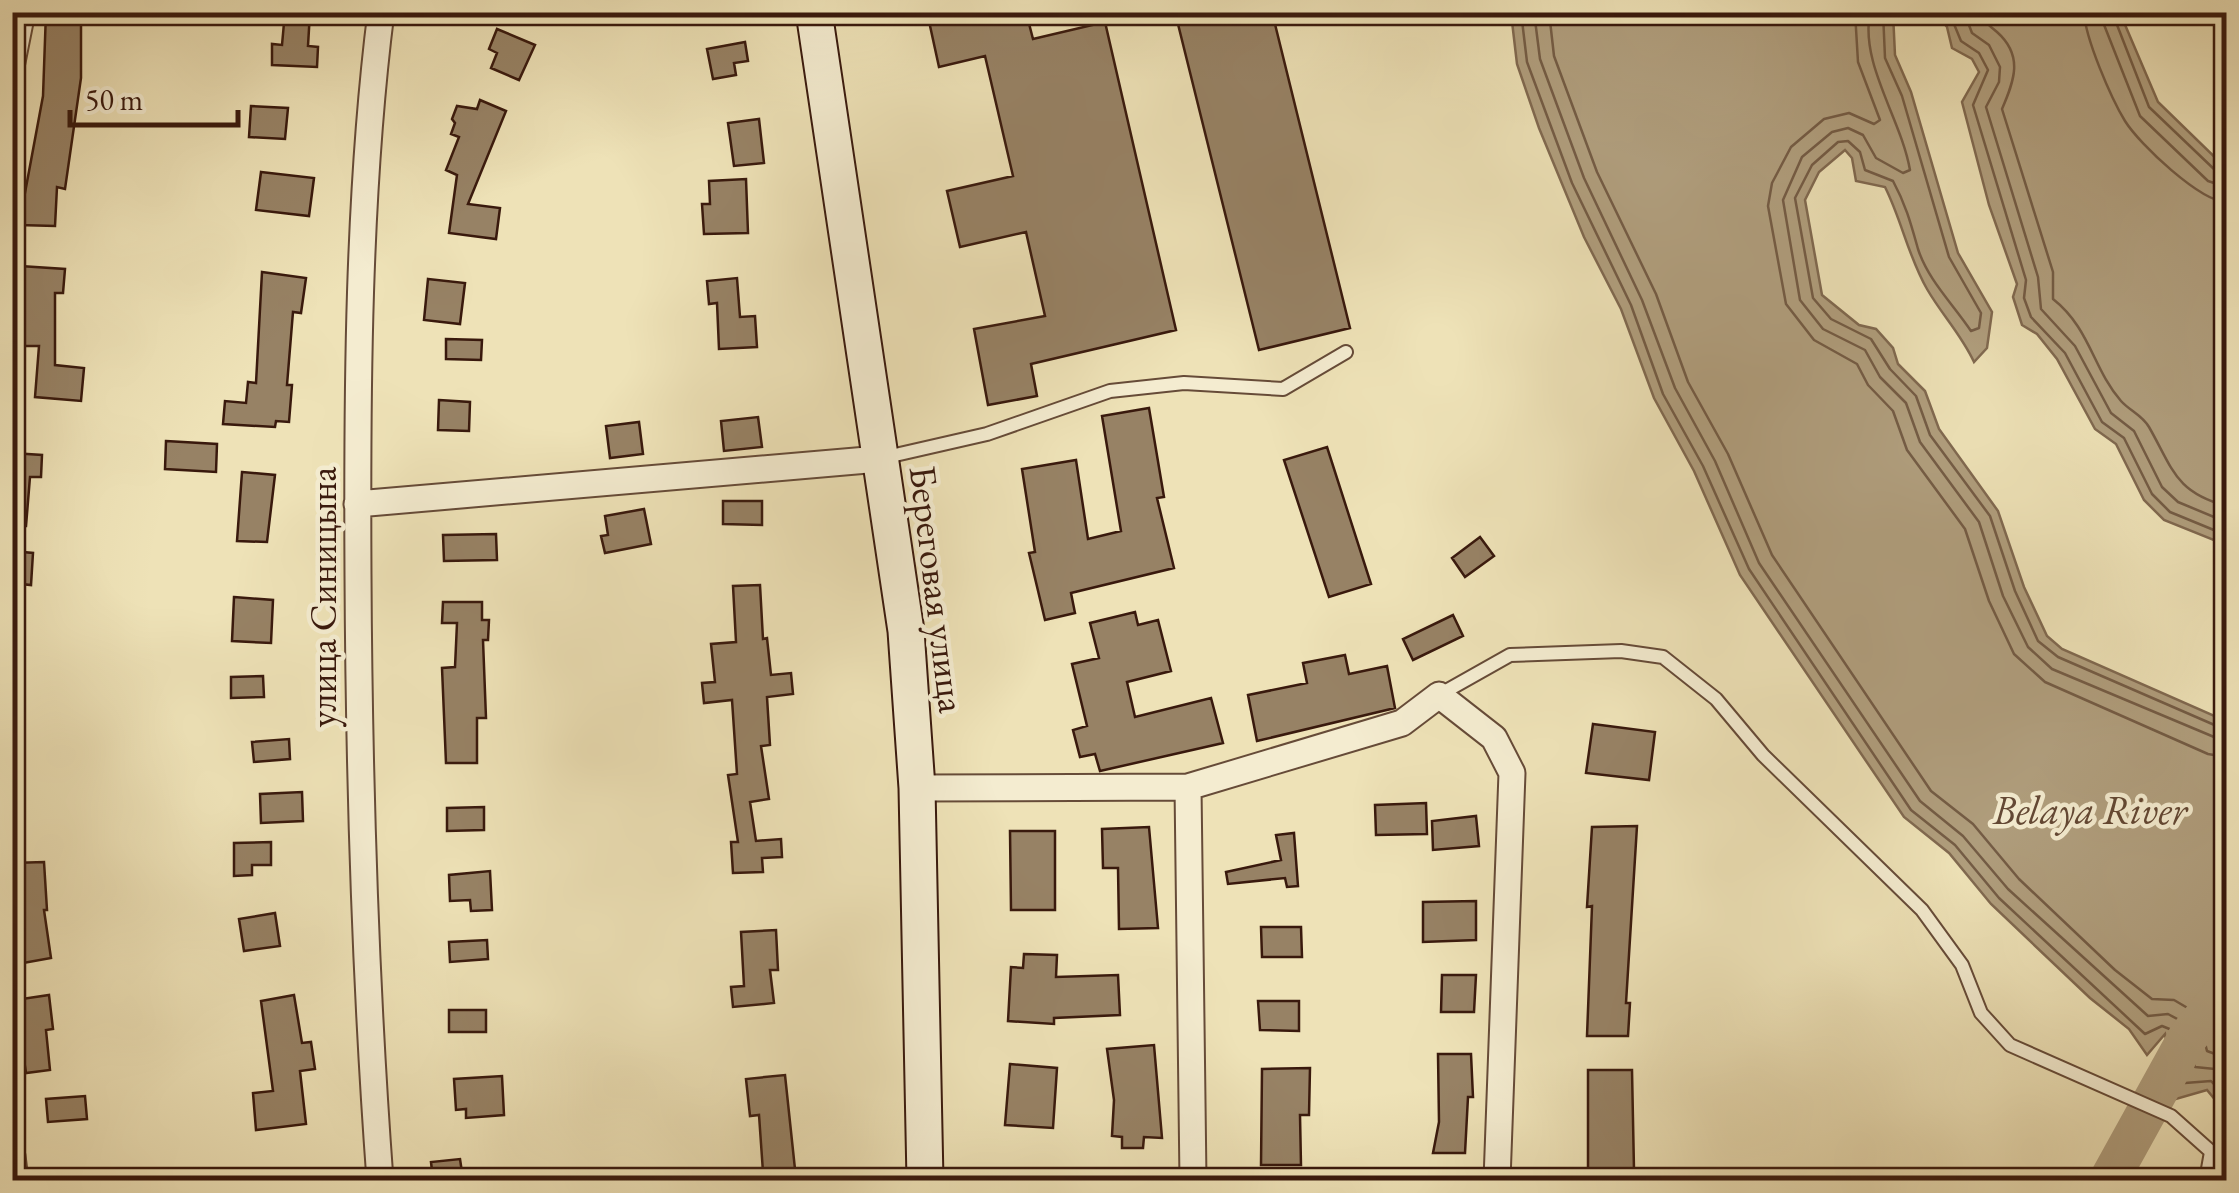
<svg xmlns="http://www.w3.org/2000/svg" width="2239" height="1193" viewBox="0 0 2239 1193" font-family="'EB Garamond',serif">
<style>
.water{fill:#b09e7d;stroke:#806950;stroke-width:2.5}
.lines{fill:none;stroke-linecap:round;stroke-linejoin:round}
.shore{stroke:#745c45;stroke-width:2.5}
.river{stroke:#b09e7d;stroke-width:40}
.building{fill:#978265;stroke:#39190d;stroke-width:2.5}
.service-casing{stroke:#664b38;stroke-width:16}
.minor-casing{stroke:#664b38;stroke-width:29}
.secondary-casing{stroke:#39190d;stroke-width:39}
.service{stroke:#f4ecd0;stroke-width:12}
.minor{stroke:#f4ecd0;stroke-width:25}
.secondary{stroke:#f4ecd0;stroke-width:35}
.labels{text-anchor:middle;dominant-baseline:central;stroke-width:9;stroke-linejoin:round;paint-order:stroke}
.street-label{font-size:38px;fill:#39190d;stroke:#f4ecd0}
.water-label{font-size:40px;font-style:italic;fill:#634834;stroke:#f4ecd0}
</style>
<rect width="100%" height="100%" fill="#eee2b7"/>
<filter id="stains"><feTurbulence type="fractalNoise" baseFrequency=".002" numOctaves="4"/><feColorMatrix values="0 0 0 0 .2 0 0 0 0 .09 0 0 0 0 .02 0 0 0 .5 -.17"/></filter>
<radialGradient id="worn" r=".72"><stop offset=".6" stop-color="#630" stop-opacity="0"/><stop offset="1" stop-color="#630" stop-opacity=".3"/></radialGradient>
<path class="water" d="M1511,13H1893L1895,55L1911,92L1958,253L1992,312L1987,348L1974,362C1961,334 1942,315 1927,289C1908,256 1902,221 1885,187L1856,181L1852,158L1845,150L1819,172L1805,200L1822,295L1859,325L1876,329L1893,348L1898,364L1925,391L1939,429L1998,511L2024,587L2047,636L2062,649L2226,721V1113L2207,1090L2176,1099L2165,1034L2147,1055L2129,1029L2090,998L1991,904L1949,853L1904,817L1740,575L1694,471L1654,398L1621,309L1584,237L1539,128L1517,64Z
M1935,13H2120L2158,102L2226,168V545L2164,520L2144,500L2116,444L2095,429L2057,359L2037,334L2022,325L2013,297L2017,284L1989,205L1962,102L1979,72L1972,59L1952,48L1947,27Z"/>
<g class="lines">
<path class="shore" d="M1521,12L1527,62L1572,183L1631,305L1663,394L1703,466L1749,569L1911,810L1955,845L1999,898L2145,1034L2162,1026L2172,1030L2185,1083L2211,1081L2226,1097
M1534,12L1540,59L1584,178L1642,300L1675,388L1715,461L1759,563L1920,801L1963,836L2008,889L2148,1016L2168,1014L2181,1021L2195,1067L2215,1069L2226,1078
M1549,12L1554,56L1597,172L1656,294L1688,382L1728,454L1772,555L1931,791L1973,824L2019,879L2115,970L2152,999L2174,1000L2191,1010L2200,1023L2207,1051L2226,1058
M1855,12L1858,62L1880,120L1874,124L1849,113L1824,119L1791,147L1772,183L1768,206L1786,304L1814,340L1857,364L1868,385L1893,411L1907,450L1965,529L1989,601L2014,654L2045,682L2208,754L2226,757
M1870,12C1860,65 1901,118 1910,170L1903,173L1876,158L1863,135L1848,128L1832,132L1802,157L1783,200L1800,300L1823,329L1865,350L1880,377L1906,403L1920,442L1979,522L2003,596L2028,647L2052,669L2226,742
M1883,12L1885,58L1902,96L1949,257L1981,313L1979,328L1971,331C1953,304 1928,280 1918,249C1911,224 1906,205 1893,181L1865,170L1860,152L1848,141L1838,142L1812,165L1795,198L1813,298L1831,319L1871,339L1890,369L1916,396L1930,435L1990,516L2015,591L2038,641L2058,657L2226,730
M1949,12L1961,41L1979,53L1988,70L1973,105L2026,280L2024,298L2031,317L2065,353L2102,422L2124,438L2152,494L2170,512L2226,535
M1964,12L1972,33L1989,45L2000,67L1999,82L1986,107L2038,277L2041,309L2075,346L2111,413L2134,431L2162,487L2178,502L2226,522
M1981,12C1985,24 1988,24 1997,32C2024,56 2014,81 2002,109L2053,272V299C2090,328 2093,369 2121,401C2130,411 2142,415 2149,427C2173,469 2175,492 2226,506
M2084,12C2085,38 2111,98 2125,121C2140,145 2200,201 2226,202
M2099,12L2140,116L2208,181L2226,187
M2112,12L2149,107L2216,171L2226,174"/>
<path class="river" d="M2109,1180L2188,1037L2226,990"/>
</g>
<path class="building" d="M46,12H81V78L65,189L57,187L55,226L19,225L43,96Z
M285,12H310L308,46L318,47L317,67L272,65V44L282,45Z
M927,12H1026L1033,39L1105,22L1176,330L1031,364L1037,396L988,405L974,329L1045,316L1026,232L960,247L947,191L1013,176L985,56L939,67Z
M1175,12H1272L1350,328L1259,350Z
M497,29L535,45L519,80L491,68L497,53L489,49Z
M745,42L748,61L734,63L736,75L713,79L707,49Z
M480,100L506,111L468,204L500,208L496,239L449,233L457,175L446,170L459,137L451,134L455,123L452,119L457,106L477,109Z
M251,106L288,108L285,139L249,137Z
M759,119L764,163L734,166L728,123Z
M261,172L314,178L309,216L256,210Z
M746,179L748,233L704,234L702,204H710L709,181Z
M20,266L65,269L63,293H55V365L84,368L81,401L35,397L39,346H12Z
M262,272L306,278L301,313L293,312L287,385H292L289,422L276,421L275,427L223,424L225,401L246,403L248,382L256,383Z
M737,278L740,317L755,316L757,347L719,349L717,303L709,304L707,281Z
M428,279L465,283L460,324L424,320Z
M446,339L482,340L481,360L446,359Z
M439,400L470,402L469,431L438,430Z
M1149,408L1164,497L1157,498L1174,568L1071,593L1075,613L1045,620L1029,553L1035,552L1022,469L1076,460L1088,539L1121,531L1102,416Z
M758,417L762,447L724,451L721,421Z
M639,422L643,454L610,458L606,426Z
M166,441L217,444L216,472L165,469Z
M1327,447L1371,584L1329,597L1284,460Z
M12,453L42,455L41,477H30L26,526H12Z
M242,472L275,475L267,542L237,541Z
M723,501H762V525L723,524Z
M644,509L651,544L605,553L601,536L608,535L605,516Z
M496,534L497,560L444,561L443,535Z
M1480,537L1494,556L1465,577L1452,558Z
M12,551L33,553L31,585L12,583Z
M760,585L763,639L767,638L771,675L791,673L793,694L767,697L770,745L761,746L769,799L750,802L756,841L781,839L782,857L762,858L763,872L733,873L731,842H738L728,775L737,774L732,700L704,703L702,683L715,682L711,644L736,642L733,586Z
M234,597L273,600L271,643L232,641Z
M443,602H482V620H489L488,640H483L486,718H477V763H446L442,668L455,667L457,623H442Z
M1135,612L1138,625L1158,620L1171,671L1127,682L1135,717L1211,698L1223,743L1100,771L1095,754L1080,757L1073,730L1087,726L1072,664L1099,658L1090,623Z
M1453,615L1463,636L1413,660L1403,639Z
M1345,655L1349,674L1387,666L1395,708L1257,741L1248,695L1307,683L1303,663Z
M263,676L264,697L231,698V677Z
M1593,724L1655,732L1649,780L1586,773Z
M289,739L290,759L254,762L252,742Z
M302,792L303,821L261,823L260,794Z
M1426,803L1427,834L1376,835L1375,805Z
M484,807V830L447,831V808Z
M1476,816L1479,846L1433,850L1432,821Z
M1637,826L1626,1003H1630L1628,1036H1587L1592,906L1587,907L1592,827Z
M1149,827L1158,928L1119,929L1118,868H1103L1102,829Z
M1010,831H1055V910H1011Z
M1294,833L1298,886L1287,887L1285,878L1228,884L1226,872L1281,860L1276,835Z
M271,842V865H252V875L234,876V843Z
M44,862L47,910H44L51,958L12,965V863Z
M490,871L492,910L471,911L470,900L450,901L449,875Z
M1476,901V940L1423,942V902Z
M275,913L280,946L244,951L239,919Z
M1261,927H1301L1302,957H1262Z
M776,930L778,970H770L774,1003L733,1007L731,987L744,986L741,932Z
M487,940L488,959L450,962L449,942Z
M1024,954L1057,955L1056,977L1118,975L1120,1015L1054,1018V1024L1008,1021L1011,967L1023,968Z
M1442,975H1476L1474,1012H1441Z
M49,995L53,1029L46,1030L50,1070L26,1073L15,1000Z
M294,995L302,1043L311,1042L315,1069L300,1071L306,1124L256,1130L253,1093L273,1091L261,1001Z
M1258,1001H1299V1031L1260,1030Z
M449,1010H486V1032H449Z
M1154,1045L1162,1138L1144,1137L1143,1148H1122V1137L1112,1136L1114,1100L1107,1049Z
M1438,1054H1471L1473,1097H1468L1465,1153H1433L1439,1122Z
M1010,1064L1057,1068L1053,1128L1005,1125Z
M1310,1068L1309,1115H1300L1301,1165H1261L1262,1069Z
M1588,1070H1632L1634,1170H1588Z
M785,1075L795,1169L763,1172L759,1115L750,1116L746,1079Z
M502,1076L504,1115L466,1118V1109L456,1110L454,1079Z
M85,1096L87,1119L48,1122L46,1099Z
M460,1159L463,1179L433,1180L431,1162Z"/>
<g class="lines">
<g class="service-casing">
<path id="service" d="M882,458L987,434L1110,391L1184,383L1283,389L1346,352
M1439,695L1510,655L1621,651L1663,657L1716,699L1763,755L1922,910L1962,965L1981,1013L2010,1045L2171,1116L2226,1165
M2206,1180L2211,1152"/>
</g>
<g class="minor-casing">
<path id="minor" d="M12,62L22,12
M357,504L879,459
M1188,787L1193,1180
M917,788L1188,787L1402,723L1439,695L1494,738L1512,773L1497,1180
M12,1156L15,1180
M380,1180C365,978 359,776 358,574C357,392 358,193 381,12"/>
</g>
<g class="secondary-casing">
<path id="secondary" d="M814,12L906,631L917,788L925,1180"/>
</g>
<use href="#service" class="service"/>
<use href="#minor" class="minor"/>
<use href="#secondary" class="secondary"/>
</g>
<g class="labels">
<g class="street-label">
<text transform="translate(938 589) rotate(83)">Береговая улица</text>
<text transform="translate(322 597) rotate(-90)">улица Синицына</text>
</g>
<g class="water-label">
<text x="2090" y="810">Belaya River</text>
</g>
</g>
<rect width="2239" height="1193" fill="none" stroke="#eee2b7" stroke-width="50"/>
<rect x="15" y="15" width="2209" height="1163" fill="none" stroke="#39190d" stroke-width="5"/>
<rect x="25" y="25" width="2189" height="1143" fill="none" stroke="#39190d" stroke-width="2.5"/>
<path d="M70 110v15h168v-15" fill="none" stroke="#39190d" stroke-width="5"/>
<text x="85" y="110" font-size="30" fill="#39190d" stroke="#f4ecd0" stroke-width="8" paint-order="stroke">50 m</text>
<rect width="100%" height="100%" filter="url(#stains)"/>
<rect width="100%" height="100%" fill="url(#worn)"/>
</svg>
